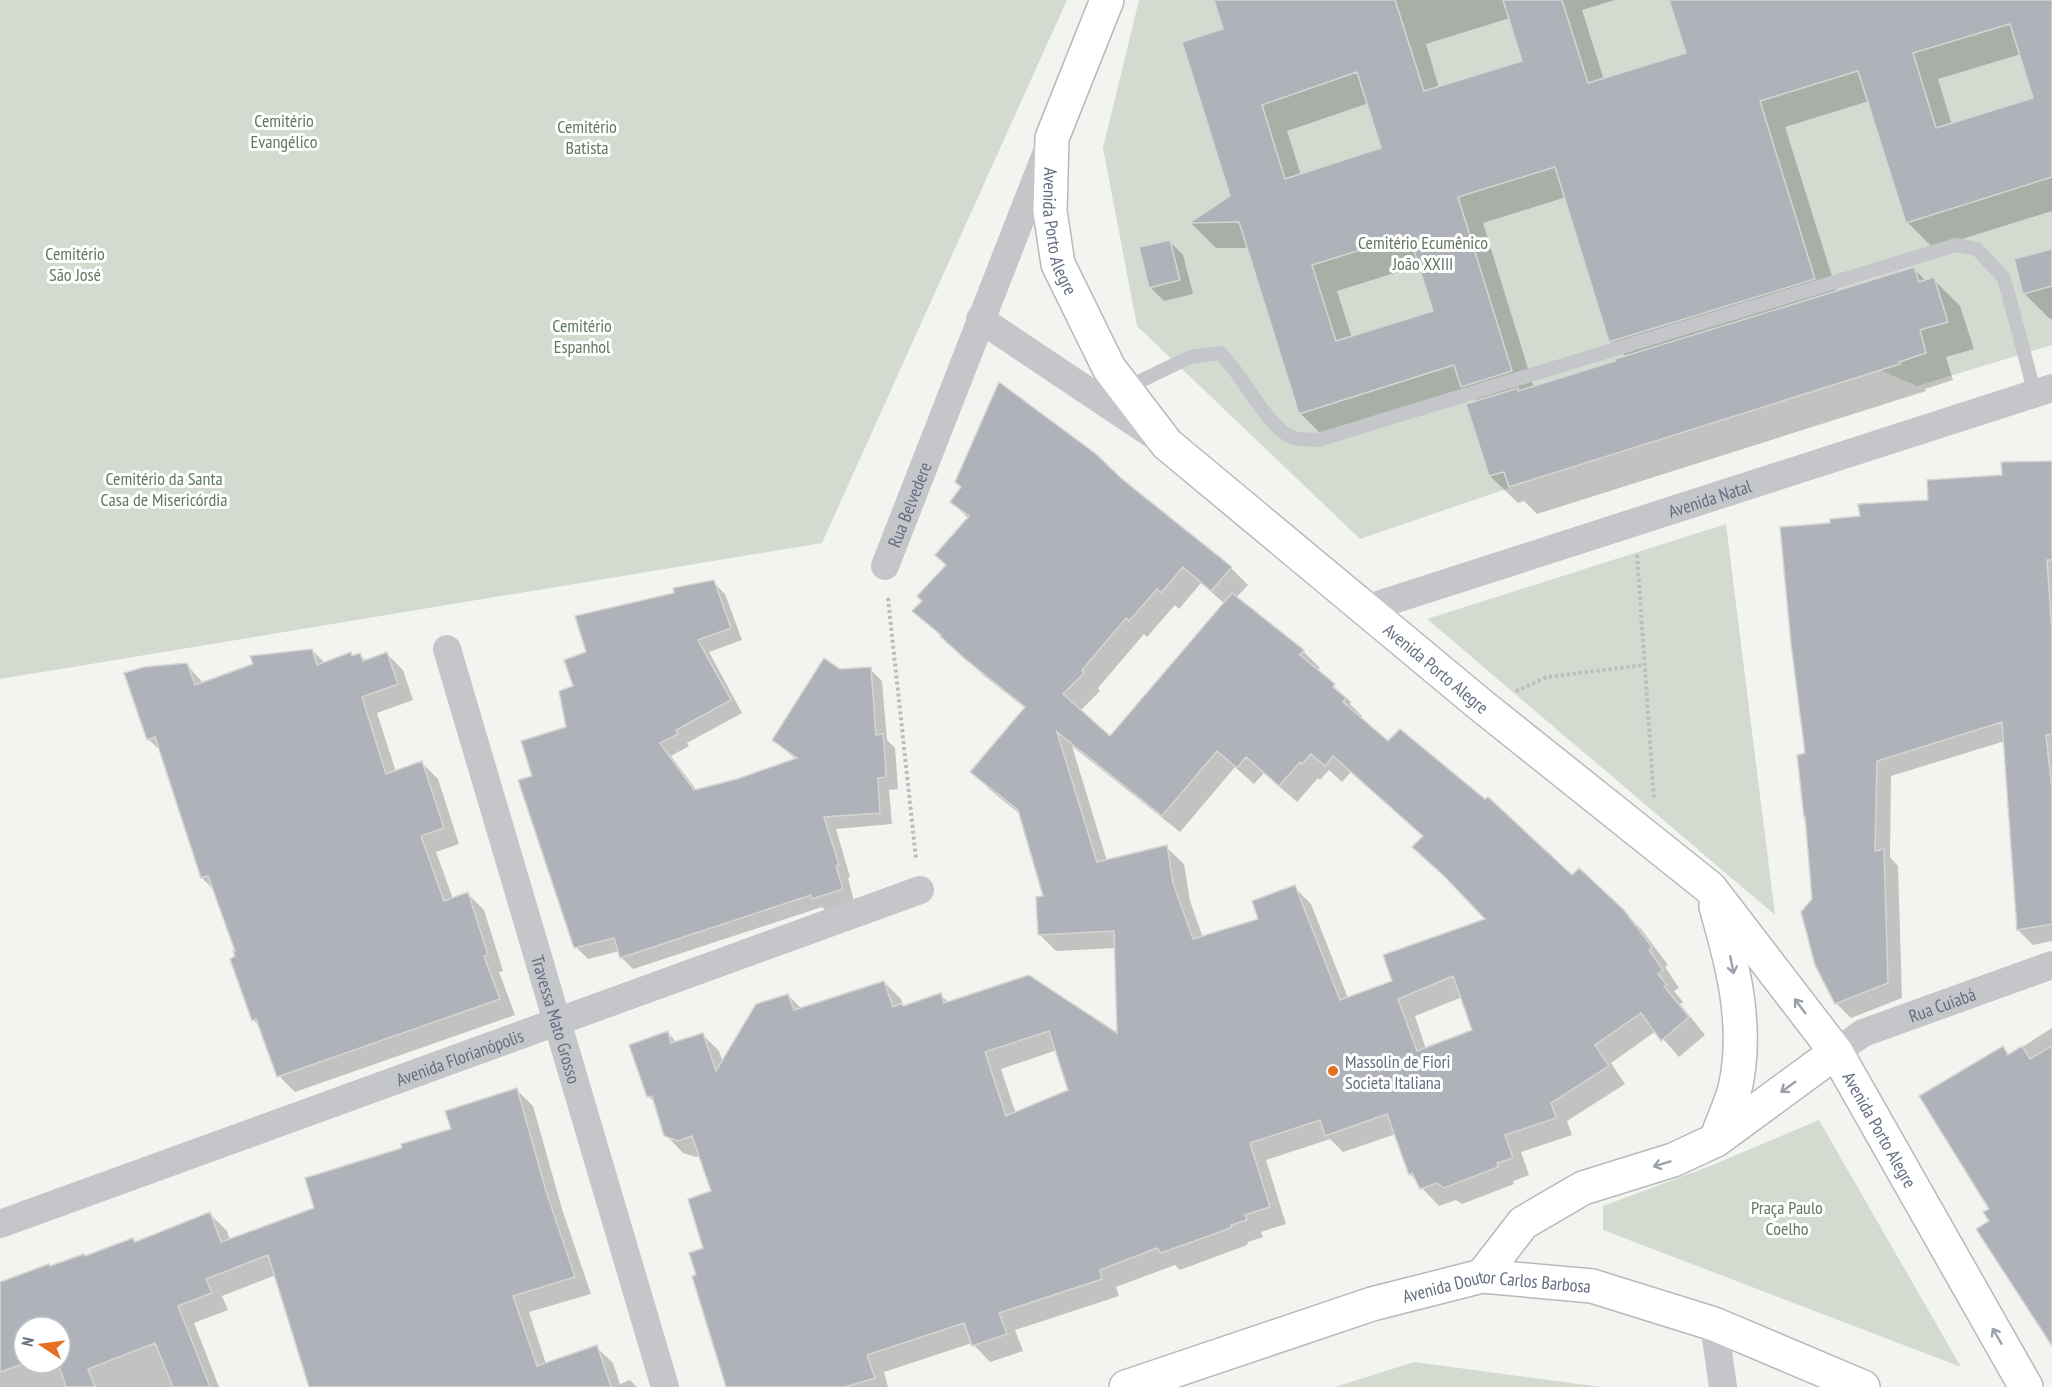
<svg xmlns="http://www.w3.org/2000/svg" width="2052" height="1387" viewBox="0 0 2052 1387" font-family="'PT Sans Narrow',sans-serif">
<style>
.green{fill:#d3dbd1}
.shadow{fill:#0003;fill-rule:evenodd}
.building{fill:#afb3b9;stroke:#d5d5d3;stroke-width:1.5;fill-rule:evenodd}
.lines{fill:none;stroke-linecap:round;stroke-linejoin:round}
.secondary-casing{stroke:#b6b9be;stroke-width:36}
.path{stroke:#bbbcbf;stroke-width:4;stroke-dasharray:3 3;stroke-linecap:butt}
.lane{stroke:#c4c6ca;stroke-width:14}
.street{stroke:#c4c6ca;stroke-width:28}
.secondary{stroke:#fff;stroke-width:33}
.oneway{stroke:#9aa1ad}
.poi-dot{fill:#e47020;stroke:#fff;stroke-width:2}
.labels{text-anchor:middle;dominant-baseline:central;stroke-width:6;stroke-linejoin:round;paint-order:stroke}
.park-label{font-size:18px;fill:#627861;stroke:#fff}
.street-label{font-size:18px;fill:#636e81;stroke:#fff}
.poi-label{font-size:18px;fill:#636e81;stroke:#fff;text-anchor:start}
</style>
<rect width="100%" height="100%" fill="#f3f4f0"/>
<path class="green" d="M0,0H1067L822,543L0,679Z
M1139,0H2052V345L1917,386L1868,365L1360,539L1137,326L1103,148Z
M1726,524L1775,915L1427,619Z
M1819,1120L1961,1367L1603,1230V1206L1710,1166Z
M1414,1362L1602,1387H1335Z"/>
<path class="shadow" d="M1216,0H1615L1582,10L1604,80L1688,54L1671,0H2052V211L1933,248L1907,222L1869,101L1785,127L1837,292L1914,269L1926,281L1933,279L1960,306L1974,349L1946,357L1953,380L1925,389L1926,391L1537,514L1524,501L1518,503L1490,476L1478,402L1470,394L1326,439L1300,413L1248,248H1216L1191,223L1232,196L1225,30ZM1510,18L1524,62L1439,88L1426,44ZM2021,54L2034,99L1952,125L1938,79ZM1369,103L1383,149L1301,175L1287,131ZM1566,197L1610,341L1626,357L1617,362L1534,388L1483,223ZM1420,265L1434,312L1352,338L1337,291Z
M1169,241L1183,255L1193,294L1164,301L1150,287Z
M2052,250V319H2050L2024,293Z
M2052,462V941L2033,945L2018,930L2005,741L1891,776L1890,857L1898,866L1902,998L1851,1018L1836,1003L1816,964L1807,754L1832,524L1930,501Z
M1121,480L1231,568L1248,585L1236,598L1303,651L1320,668L1317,671L1351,702L1350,704L1362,716L1360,719L1388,743L1572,877L1623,911L1641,929L1668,965L1665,967L1679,988L1674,991L1683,1002L1680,1004L1705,1035L1679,1057L1656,1031L1611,1063L1625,1084L1567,1121L1572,1135L1521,1152L1529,1175L1513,1181L1514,1184L1462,1204L1456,1200L1439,1206L1422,1188L1410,1174L1396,1134L1343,1152L1330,1139L1266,1160L1286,1224L1261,1232L1263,1237L1248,1242L1247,1245L1180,1270L1175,1265L1116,1287L1119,1296L1015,1330L1023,1351L990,1362L972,1343L884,1372L888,1387H728L697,1276L705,1249L713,1192L700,1156L696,1157L683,1153L666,1135L656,1104L648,1096L668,1033L677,1043L702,1034L719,1051L723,1062L788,995L802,1009L884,982L901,999L903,1007L941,995L949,1003L1119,1036L1116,948L1056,951L1039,934L1045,898L1020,814L989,789L972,772L1025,708L983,675L914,611L924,601L947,565L969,519L952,502ZM1201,583L1225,604L1110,738L1080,711L1100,691L1098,688L1144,634L1147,637L1175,605L1179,609ZM1072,746L1180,832L1235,767L1254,784L1264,773L1297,802L1318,778L1320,780L1329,770L1342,782L1351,772L1424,837L1487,919L1394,982L1348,998L1311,904L1294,887L1260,920L1203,938L1190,901L1184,864L1166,847L1107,861ZM1462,997L1474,1031L1426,1049L1415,1016ZM1057,1050L1070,1091L1016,1114L1001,1069Z
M713,582L725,594L742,640L709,652L742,713L687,743L689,746L671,756L697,791L737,781L797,760L773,740L839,671L870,669L882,681L887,740L895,748L898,789L889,790L892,824L836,829L850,877L848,878L854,901L826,911L822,907L633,969L621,957L619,951L588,959L576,947L533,777L568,728L575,687L588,653L676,594Z
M312,650L325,663L351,653L354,657L360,655L366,661L387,654L403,670L413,700L377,713L396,772L422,763L438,779L459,844L436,852L453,899L468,894L484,910L503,971L499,972L515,1015L295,1092L279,1076L261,1027L253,1020L237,957V951L215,891L202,878L162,752L148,739L187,665L204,684Z
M2052,1028V1345L1991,1222V1209L2003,1048L2010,1055Z
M516,1089L533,1106L562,1209L591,1294L529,1312L546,1364L596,1347L613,1363L620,1384L630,1380L637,1387H311L276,1275L222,1296L228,1310L194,1323L219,1387H0V1283L85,1257L133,1240L136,1243L210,1214L227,1231L230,1240L315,1209L404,1149L453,1130ZM24,1327H60V1363H24Z"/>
<path class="building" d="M1214,0H1395L1424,91L1522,61L1503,0H1562L1588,83L1686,53L1669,0H2052V177L1906,223L1858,71L1760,101L1815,279L1609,342L1555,167L1458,197L1512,371L1461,387L1454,365L1299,414L1239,222L1189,223L1230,196L1182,42L1223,29ZM2010,24L2033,98L1936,128L1913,53ZM1357,72L1381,148L1285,179L1262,105ZM1409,235L1433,311L1336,341L1312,265Z
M1170,240L1180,280L1149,288L1139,247Z
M2052,249V286L2023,294L2014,259Z
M1914,267L1919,282L1934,277L1948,322L1920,330L1926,353L1899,362L1900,364L1509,487L1504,472L1489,476L1466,404L1518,388V391L1615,361V359Z
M999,382L1096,454L1122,479L1232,567L1211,591L1183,567L1161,593L1157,589L1129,621L1126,618L1082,670L1084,673L1063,694L1110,736L1232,593L1304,650L1300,655L1335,684L1333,687L1346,698L1343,702L1388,741L1400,729L1485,799L1488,797L1572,875L1579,868L1624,910L1652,947L1649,950L1663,970L1658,974L1667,985L1664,986L1689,1017L1661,1041L1641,1013L1595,1045L1609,1066L1551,1103L1556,1118L1505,1135L1513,1158L1497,1163L1498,1167L1444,1188L1437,1183L1420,1189L1412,1173L1409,1175L1387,1114L1325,1136L1320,1120L1250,1143L1270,1207L1245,1215L1247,1220L1231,1225V1228L1161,1253L1157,1248L1100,1270L1102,1279L999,1313L1007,1334L972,1346L964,1323L867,1355L875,1378L845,1387H726L692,1276L696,1275L689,1253L703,1248L688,1199L711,1191L692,1136L678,1141L664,1136L652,1096L647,1097L629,1045L668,1031L671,1043L703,1033L716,1071L756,1004L788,994L794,1010L884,981L893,1007L902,1003L903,1006L941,993L944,1003L1029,975L1117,1033L1114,931L1038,935L1036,897L1043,896L1018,810L970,772L1025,707L964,658L940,636L941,635L912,611L922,601L917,596L946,565L935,555L969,516L950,502L961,487L955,482ZM1057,732L1162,816L1217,751L1237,768L1246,757L1279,786L1300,762L1302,764L1311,754L1325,766L1333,756L1423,836L1412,847L1444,876L1485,919L1383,955L1392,981L1340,1000L1295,885L1252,901L1258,919L1193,939L1173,883L1167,845L1097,862ZM1453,976L1472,1030L1417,1051L1398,999ZM1049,1031L1068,1090L1006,1116L985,1052Z
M2052,461V560H2047L2052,631V734L2046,735L2052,789V924L2017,930L2002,722L1877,761L1875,851L1884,849L1888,983L1835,1004L1815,965L1801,912L1812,899L1805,817L1804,818L1797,755L1805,753L1791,644L1780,527L1830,523V519L1860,516L1858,504L1928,500L1927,480L2002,475L2001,462Z
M714,580L731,628L698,640L731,700L676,730L678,734L660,743L694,790L737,779L797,758L772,740L824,658L840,669L871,667L876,735L883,734L885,755L886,777L878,778L880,813L824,817L839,865L836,866L843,889L812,899L811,895L620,958L614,938L574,948L518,780L532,776L521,741L566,727L559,691L573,686L564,660L586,652L575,616L674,593L673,588Z
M312,649L317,665L351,652L352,656L360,653L363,661L387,652L398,684L362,697L386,774L422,761L444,828L421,836L444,901L468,892L488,955L484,956L500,999L277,1077L256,1019L252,1021L230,959L235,956L233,951H235L208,876L201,878L155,737L147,740L124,673L144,667L187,663L195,685L253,664L250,656Z
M2003,1046L2008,1055L2022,1046L2030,1059L2052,1046V1346L1976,1229L1989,1221L1983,1212L1989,1209L1919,1096Z
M517,1088L546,1191L575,1277L513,1296L537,1366L597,1345L611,1387H309L268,1255L206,1279L212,1293L178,1306L210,1387H173L155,1343L88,1369L95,1387H66L58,1363H60V1327H24V1363H26L0,1372V1282L49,1264L50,1266L84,1254L85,1256L133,1238L135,1242L210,1212L221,1242L314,1208L305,1178L402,1148L401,1144L451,1129L445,1111Z"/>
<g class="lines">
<g class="secondary-casing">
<g id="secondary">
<path id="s6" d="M1107,0L1052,138L1050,211L1058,264L1109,368L1167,444L1482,706L1710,888L1836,1052L2026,1387"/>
<path d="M1716,907C1733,965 1748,1024 1736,1084C1732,1103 1722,1122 1716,1140"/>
<path d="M1482,1276L1523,1223L1583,1188L1673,1160L1716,1140L1836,1052"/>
<path id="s7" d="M1126,1387L1372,1304L1482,1276L1592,1286L1714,1324L1863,1387"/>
</g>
</g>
<path class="path" d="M1637,555L1654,799
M888,598L916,859
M1516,691L1547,677L1644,665"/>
<path class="lane" d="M1124,389L1190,357L1220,353C1243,374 1267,429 1294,438C1301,440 1311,439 1318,440L1956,245L1977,249L2004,278L2035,394"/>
<g class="street">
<path d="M980,319L1158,438"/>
<path id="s1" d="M885,566L1048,149"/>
<path id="s2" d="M1365,609L2052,388"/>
<path id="s3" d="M447,649L665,1387"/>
<path id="s4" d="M1836,1052L1863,1033L2052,965"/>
<path id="s5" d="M0,1224L920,890"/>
<path d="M1714,1324L1723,1387"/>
</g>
<use href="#secondary" class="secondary"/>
</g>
<defs><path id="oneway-shaft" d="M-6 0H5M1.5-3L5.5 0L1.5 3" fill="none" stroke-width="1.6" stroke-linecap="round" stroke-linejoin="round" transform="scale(1.5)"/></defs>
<g class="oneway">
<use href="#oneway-shaft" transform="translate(1732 965) rotate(79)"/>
<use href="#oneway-shaft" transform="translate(1800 1006) rotate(-127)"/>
<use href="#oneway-shaft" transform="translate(1788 1087) rotate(144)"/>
<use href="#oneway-shaft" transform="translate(1662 1164) rotate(163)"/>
<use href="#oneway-shaft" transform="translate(1997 1336) rotate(-120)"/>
</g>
<circle class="poi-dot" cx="1333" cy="1071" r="6"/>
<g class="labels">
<g class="park-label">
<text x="284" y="120">Cemitério<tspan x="284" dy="21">Evangélico</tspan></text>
<text x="587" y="126">Cemitério<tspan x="587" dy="21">Batista</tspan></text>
<text x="1423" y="242">Cemitério Ecumênico<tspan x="1423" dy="21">João XXIII</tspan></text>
<text x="75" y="253">Cemitério<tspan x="75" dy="21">São José</tspan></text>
<text x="582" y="325">Cemitério<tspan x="582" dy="21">Espanhol</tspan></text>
<text x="164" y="478">Cemitério da Santa<tspan x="164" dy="21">Casa de Misericórdia</tspan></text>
<text x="1787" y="1207">Praça Paulo<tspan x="1787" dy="21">Coelho</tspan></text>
</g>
<g class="street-label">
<text stroke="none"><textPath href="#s6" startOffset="243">Avenida Porto Alegre</textPath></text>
<text stroke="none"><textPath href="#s2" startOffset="362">Avenida Natal</textPath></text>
<text stroke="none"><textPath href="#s1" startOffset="66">Rua Belvedere</textPath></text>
<text stroke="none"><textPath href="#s6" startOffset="837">Avenida Porto Alegre</textPath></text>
<text stroke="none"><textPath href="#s4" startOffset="117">Rua Cuiabá</textPath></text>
<text stroke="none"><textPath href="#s3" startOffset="386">Travessa Mato Grosso</textPath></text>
<text stroke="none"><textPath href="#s5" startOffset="489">Avenida Florianópolis</textPath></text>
<text stroke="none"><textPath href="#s6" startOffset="1484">Avenida Porto Alegre</textPath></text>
<text stroke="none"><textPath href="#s7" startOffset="387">Avenida Doutor Carlos Barbosa</textPath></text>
</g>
<g class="poi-label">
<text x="1345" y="1061">Massolin de Fiori<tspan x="1345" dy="21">Societa Italiana</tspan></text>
</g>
</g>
<g transform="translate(42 1345) rotate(283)"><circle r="28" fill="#ffffff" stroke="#c1c5cd" stroke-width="1.5"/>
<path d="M0-4.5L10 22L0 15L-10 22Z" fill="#e47020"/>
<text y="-9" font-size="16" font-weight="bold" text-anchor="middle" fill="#636e81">N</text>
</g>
</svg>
